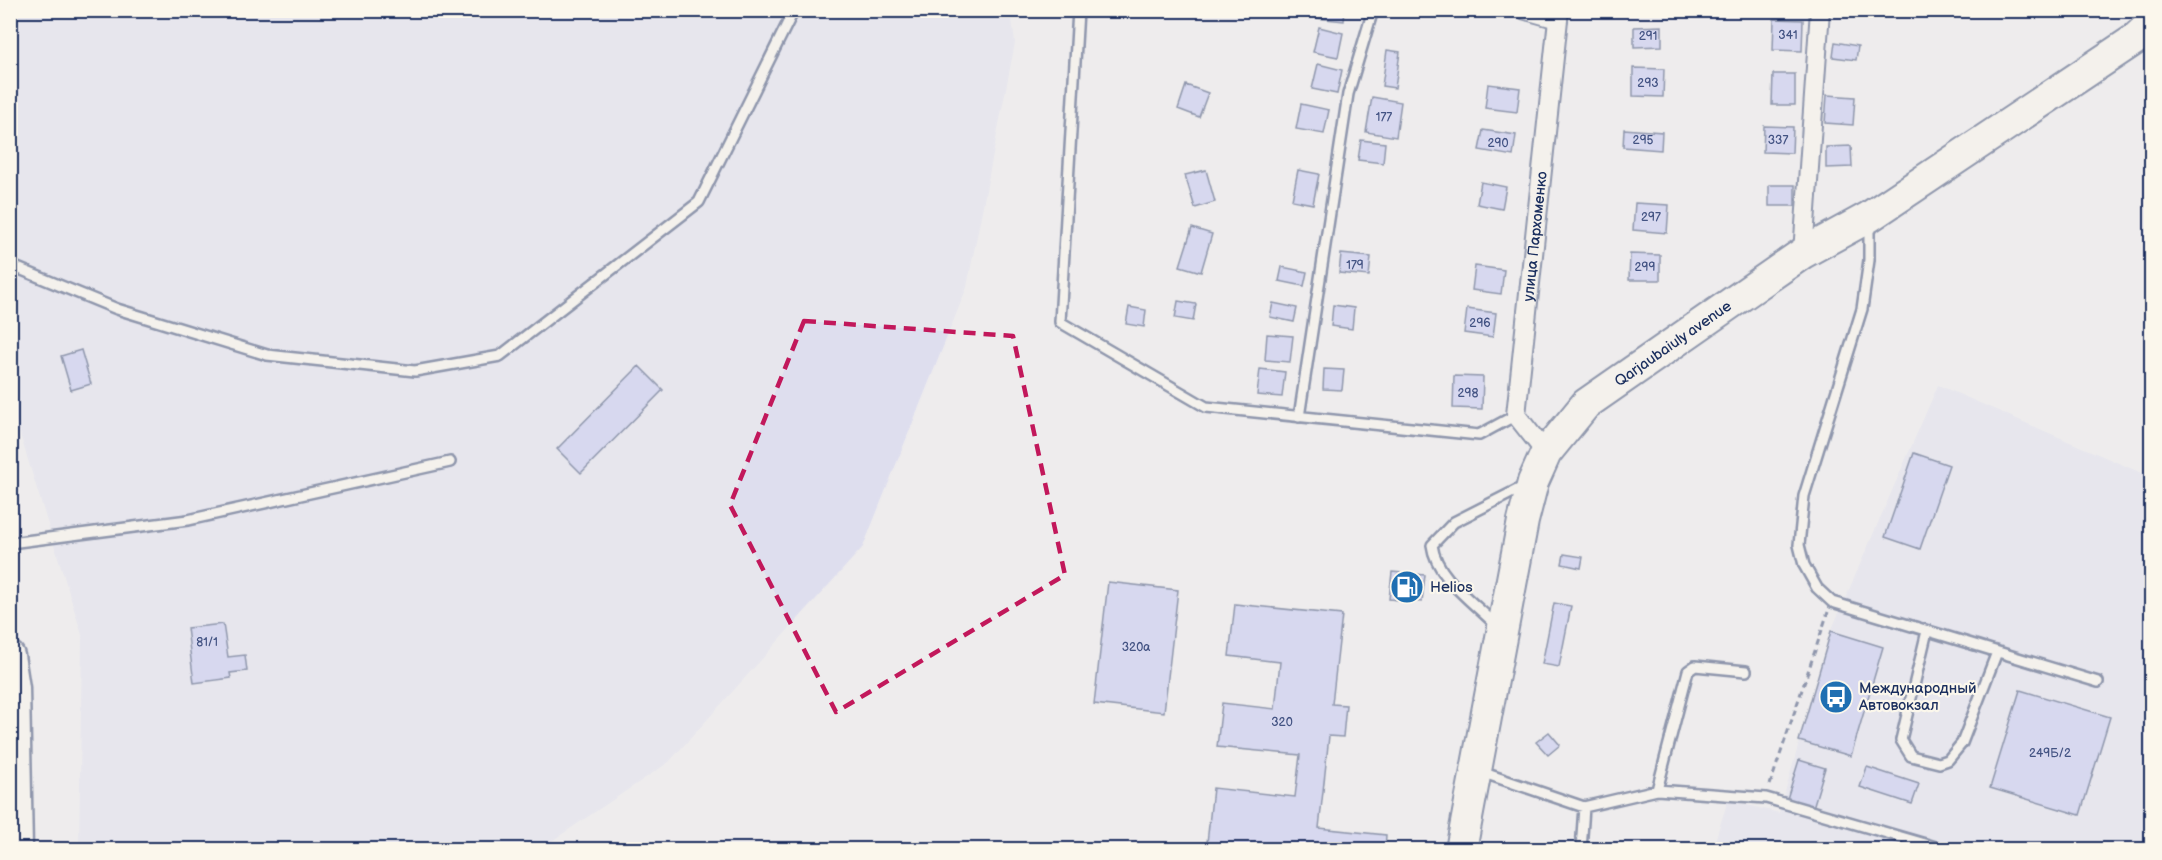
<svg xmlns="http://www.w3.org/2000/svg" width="2162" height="860" viewBox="0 0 2162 860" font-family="'Balsamiq Sans',sans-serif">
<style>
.built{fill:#dedeee}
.building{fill:#babff1;stroke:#1b2f5e;stroke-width:1.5}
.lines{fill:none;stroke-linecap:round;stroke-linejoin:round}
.service-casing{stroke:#1b2f5e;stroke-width:14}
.minor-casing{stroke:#1b2f5e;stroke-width:22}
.primary-casing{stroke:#1b2f5e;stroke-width:33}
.trunk-casing{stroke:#1b2f5e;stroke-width:34}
.path{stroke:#1b2f5e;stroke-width:3;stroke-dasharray:6 4.5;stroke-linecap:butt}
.service{stroke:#fbf7ec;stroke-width:9}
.minor{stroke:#fbf7ec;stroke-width:18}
.primary{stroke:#fbf7ec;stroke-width:28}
.trunk{stroke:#fbf7ec;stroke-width:30}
.marked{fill:none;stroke:#c2185b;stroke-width:4.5;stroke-dasharray:12 8;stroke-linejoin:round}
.labels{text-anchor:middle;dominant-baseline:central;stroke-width:4.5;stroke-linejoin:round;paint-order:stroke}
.number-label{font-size:12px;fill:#435383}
.street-label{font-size:15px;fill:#1b2f5e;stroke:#fbf7ec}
.poi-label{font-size:15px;fill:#1b2f5e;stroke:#fbf7ec;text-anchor:start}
</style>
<rect width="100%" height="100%" fill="#eeeced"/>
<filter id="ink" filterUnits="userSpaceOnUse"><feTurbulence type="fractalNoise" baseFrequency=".0167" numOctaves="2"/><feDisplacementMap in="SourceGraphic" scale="12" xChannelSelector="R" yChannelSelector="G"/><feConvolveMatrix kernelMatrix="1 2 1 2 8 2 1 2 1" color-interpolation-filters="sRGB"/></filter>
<g filter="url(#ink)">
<path class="built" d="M10,11H1011L1015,43L967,287L863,547L669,762L540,849H79L82,635L11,405Z
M1938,385L2151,477V849L1712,850L1728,800L1779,813L1831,631Z"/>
<path class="building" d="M1317,10H1345L1344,21L1316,18Z
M1774,19L1803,20L1802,51L1773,50Z
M1662,26V46L1634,47V27Z
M1319,27L1343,33L1338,57L1313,52Z
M1835,42L1858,46L1856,60L1833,57Z
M1387,50L1400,52L1395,88L1382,86Z
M1318,64L1342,70L1337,94L1312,89Z
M1633,68L1664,69L1663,97L1633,96Z
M1773,74H1795V105H1772Z
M1488,84L1520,88L1517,112L1485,108Z
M1186,85L1208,93L1199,117L1178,109Z
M1827,95L1855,97L1853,125L1825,123Z
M1372,97L1401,102L1396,137L1366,132Z
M1301,104L1329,110L1324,134L1296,129Z
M1764,126L1793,127L1792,153L1763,152Z
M1624,129L1662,132L1661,150L1623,147Z
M1483,130L1516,135L1513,156L1479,150Z
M1361,140L1385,143L1383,163L1358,160Z
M1851,146L1852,167L1826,168V147Z
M1206,170L1215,202L1195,208L1185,175Z
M1298,170L1319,174L1313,204L1292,200Z
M1481,182L1506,187L1502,209L1477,204Z
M1769,185H1795V206H1769Z
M1635,203L1669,205L1667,233L1633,230Z
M1192,228L1212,234L1201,272L1180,266Z
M1341,254L1371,257L1369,276L1339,273Z
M1630,254L1660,255V280H1629Z
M1475,266L1504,270L1501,294L1472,290Z
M1282,267L1307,272L1304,286L1279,281Z
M1178,301L1196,304L1193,321L1175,318Z
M1273,303L1297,308L1294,322L1270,317Z
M1333,305L1354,308L1352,329L1331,326Z
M1129,307L1146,310L1144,327L1126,324Z
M1467,309L1496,313L1493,337L1464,333Z
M1267,334L1293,336L1290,362L1265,360Z
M81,350L91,384L71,390L61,356Z
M639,366L663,390L581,473L557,449Z
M1260,369L1285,372L1282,397L1257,395Z
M1324,369L1344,370L1342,390L1323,389Z
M1454,376L1483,377L1482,409L1453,408Z
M1914,453L1949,465L1920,549L1885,537Z
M1564,554L1583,557L1581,568L1562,564Z
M1392,572L1425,575L1422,602L1389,599Z
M1108,582L1178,590L1164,712L1094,704Z
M1554,603L1571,606L1559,667L1542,664Z
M1235,604L1342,615L1332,704L1346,705L1343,737L1329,736L1319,828L1386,835L1385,850H1224L1225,845L1207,843L1213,788L1295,797L1300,755L1217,747L1222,703L1275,709L1280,662L1229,656Z
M223,624L228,657L245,655L247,671L230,673L231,678L194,683L187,628Z
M1831,631L1883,647L1851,756L1799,741Z
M2020,690L2110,717L2080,815L1990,788Z
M1549,732L1560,745L1548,755L1536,742Z
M1799,760L1825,768L1812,811L1786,802Z
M1867,767L1919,784L1912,804L1860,787Z"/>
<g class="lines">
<g class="service-casing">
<path id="service" d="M1078,10L1060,322L1206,407L1479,435L1516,415
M1869,222V260L1862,309L1804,496L1799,545L1804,565L1817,588L1832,602L2098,682
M10,265L117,309L267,355L415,371L500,356L699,202L794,10
M1299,417L1348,94L1373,10
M10,543L188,520L450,462
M1498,627C1475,603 1436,578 1432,545L1454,522L1525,486
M1927,631L1901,740L1911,756L1939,763L1948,760L1962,743L1997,652
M1481,772L1584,807L1657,790L1766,798L1946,850
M1657,790L1688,671L1695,666L1746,671
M1581,850L1584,807"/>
</g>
<g class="minor-casing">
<g id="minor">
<path d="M1526,10L1558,19"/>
<path d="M1803,253L1820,10"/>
<path id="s1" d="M1546,453L1516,415L1559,10"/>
</g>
</g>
<g class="primary-casing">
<path id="primary" d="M10,656L15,688L18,850"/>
</g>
<g class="trunk-casing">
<g id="trunk">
<path id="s2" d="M1461,850L1523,521L1533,482L1546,453L1586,404L1803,253L1869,217L2134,40L2152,23"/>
</g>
</g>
<path class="path" d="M1770,785L1828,612"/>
<use href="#service" class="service"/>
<use href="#minor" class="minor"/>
<use href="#primary" class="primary"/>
<use href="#trunk" class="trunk"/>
</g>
</g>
<path d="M0 0H2162V860H0ZM804,321L1013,336L1065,575L836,712L730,505Z" fill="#eeeced" fill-opacity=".55" fill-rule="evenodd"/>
<path class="marked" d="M804,321L1013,336L1065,575L836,712L730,505Z"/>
<defs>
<g id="fuel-disc" transform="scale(1.725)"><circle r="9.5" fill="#1f6fb2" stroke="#fbf7ec"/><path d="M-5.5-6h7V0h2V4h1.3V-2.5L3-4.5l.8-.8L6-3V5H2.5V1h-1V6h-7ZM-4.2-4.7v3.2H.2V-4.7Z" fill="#fff"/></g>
<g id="bus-disc" transform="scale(1.725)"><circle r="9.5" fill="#1f6fb2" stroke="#fbf7ec"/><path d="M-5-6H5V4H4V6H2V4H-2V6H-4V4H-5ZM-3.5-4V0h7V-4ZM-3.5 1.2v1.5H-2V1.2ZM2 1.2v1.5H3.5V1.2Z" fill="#fff"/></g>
</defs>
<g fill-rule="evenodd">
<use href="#fuel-disc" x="1407" y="587"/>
<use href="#bus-disc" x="1836" y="697"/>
</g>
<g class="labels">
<g class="number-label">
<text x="1788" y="35">341</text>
<text x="1648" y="36">291</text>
<text x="1648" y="83">293</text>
<text x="1384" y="117">177</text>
<text x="1643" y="140">295</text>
<text x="1778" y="140">337</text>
<text x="1498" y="143">290</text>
<text x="1651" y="217">297</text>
<text x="1355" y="265">179</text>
<text x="1645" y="267">299</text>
<text x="1480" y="323">296</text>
<text x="1468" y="393">298</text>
<text x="207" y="642">81/1</text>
<text x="1136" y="647">320а</text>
<text x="1282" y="722">320</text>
<text x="2050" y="753">249Б/2</text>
</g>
<g class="street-label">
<text stroke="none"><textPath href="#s1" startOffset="228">улица Пархоменко</textPath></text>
<text stroke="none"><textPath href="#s2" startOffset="576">Qarjaubaiuly avenue</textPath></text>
</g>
<g class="poi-label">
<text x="1430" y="587">Helios</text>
<text x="1859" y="688">Международный<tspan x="1859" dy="17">Автовокзал</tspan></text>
</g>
</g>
<rect width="2162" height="860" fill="none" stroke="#fbf7ec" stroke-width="36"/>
<rect x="18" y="18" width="2126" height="824" fill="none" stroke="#1b2f5e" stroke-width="2" filter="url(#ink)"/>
</svg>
